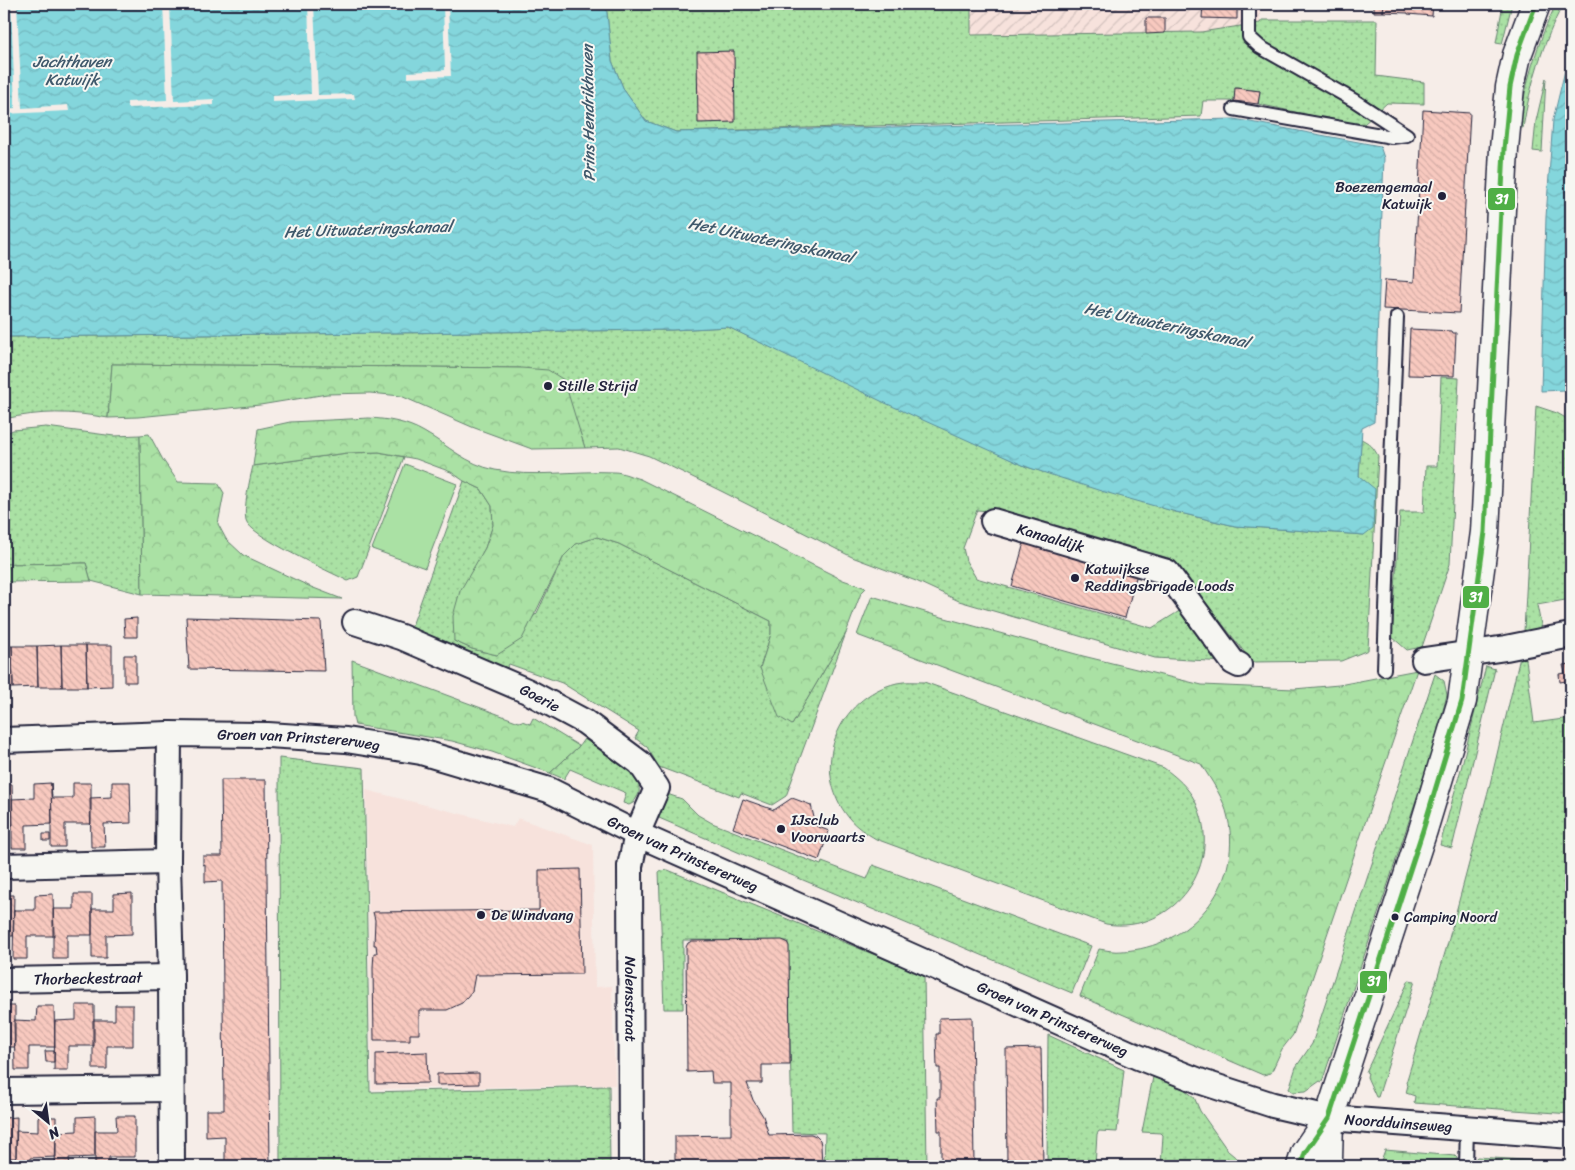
<svg xmlns="http://www.w3.org/2000/svg" width="1575" height="1170" viewBox="0 0 1575 1170" font-family="Sriracha,sans-serif">
<style>
.built{fill:#f7e2dc}
.industrial{fill:url(#industrial-furrows)}
.grass{fill:url(#grass-dots);stroke:#668270}
.forest{fill:url(#forest-crowns);stroke:#668270}
.garden{fill:#aae1a4;stroke:#668270}
.water{fill:url(#water-waves);stroke:#5d8e9c}
.pier{fill:#f6ede8}
.building{fill:url(#building-back-hatch);stroke:#22223b}
.lines{fill:none;stroke-linecap:round;stroke-linejoin:round}
.service-casing{stroke:#22223b;stroke-width:16}
.minor-casing{stroke:#22223b;stroke-width:28}
.tertiary-casing{stroke:#22223b;stroke-width:31}
.service{stroke:#f6f6f2;stroke-width:12}
.minor{stroke:#f6f6f2;stroke-width:24}
.tertiary{stroke:#f6f6f2;stroke-width:28}
.bus-1-casing{stroke:#f6f6f2;stroke-width:9}
.bus-1{stroke:#50af46;stroke-width:5}
.poi-dot{fill:#22223b;stroke:#f6f6f2;stroke-width:2}
.labels{text-anchor:middle;dominant-baseline:central;stroke-width:4;stroke-linejoin:round;paint-order:stroke}
.bus-label{font-size:14px;fill:#22223b;stroke:#f6f6f2;text-anchor:start}
.poi-label{font-size:15px;fill:#22223b;stroke:#f6f6f2;text-anchor:start}
.street-label{font-size:15px;fill:#22223b;stroke:#f6f6f2}
.water-label{font-size:16px;font-style:italic;fill:#3f586b;stroke:#f6f6f2}
.line-badge{stroke:#f6f6f2;stroke-width:2}
.badge-label{font-size:14px;text-anchor:middle;font-weight:bold;fill:#fff}
</style>
<defs>
<pattern id="industrial-furrows" width="10" height="10" patternUnits="userSpaceOnUse" patternTransform="scale(1.25)"><rect width="10" height="10" fill="#f7e2dc"/><path d="M-1 1l2-2M0 10L10 0M9 11l2-2" fill="none" stroke="#d3c2be"/></pattern>
<pattern id="grass-dots" width="8" height="8" patternUnits="userSpaceOnUse" patternTransform="scale(1.25)"><rect width="8" height="8" fill="#aae1a4"/><path d="M2 2h.1M6 6h.1" fill="none" stroke="#92c18e" stroke-width="1.8" stroke-linecap="round"/></pattern>
<pattern id="forest-crowns" width="20" height="18" patternUnits="userSpaceOnUse" patternTransform="scale(1.25)"><rect width="20" height="18" fill="#aae1a4"/><path d="M2 6a3 3 0 1 1 6 0M12 15a3 3 0 1 1 6 0" fill="none" stroke="#92c18e"/></pattern>
<pattern id="water-waves" width="16" height="10" patternUnits="userSpaceOnUse" patternTransform="scale(1.25)"><rect width="16" height="10" fill="#84d6dc"/><path d="M0 5q4-4 8 0t8 0" fill="none" stroke="#72b7be"/></pattern>
<pattern id="building-back-hatch" width="6" height="6" patternUnits="userSpaceOnUse" patternTransform="scale(1.25)"><rect width="6" height="6" fill="#f8c9bf"/><path d="M-1 5l2 2M0 0l6 6M5-1l2 2" fill="none" stroke="#d4aca5"/></pattern>
</defs>
<rect width="100%" height="100%" fill="#f6ede8"/>
<filter id="ink" filterUnits="userSpaceOnUse"><feTurbulence type="fractalNoise" baseFrequency=".02" numOctaves="2"/><feDisplacementMap in="SourceGraphic" scale="10" xChannelSelector="R" yChannelSelector="G"/><feConvolveMatrix kernelMatrix="1 2 1 2 8 2 1 2 1" color-interpolation-filters="sRGB"/></filter>
<g filter="url(#ink)">
<path class="built" d="M366,790L513,827L518,818L593,845L595,987L612,986L615,1085L372,1089Z"/>
<path class="industrial" d="M971,4H1260V23L1201,32L971,35Z"/>
<path class="grass" d="M606,4H971V35L1201,32L1260,23L1262,20H1377L1376,76L1424,82V104L1387,103L1364,124L1342,122L1258,104L1260,91L1236,88L1234,101H1203L1201,116L676,132L646,121L624,90L612,61Z
M1503,4H1512L1502,44L1496,43Z
M1556,4H1563C1543,43 1530,84 1523,128L1519,127C1525,83 1537,44 1556,4Z
M1546,78L1542,152L1533,151L1536,121Z
M728,327L1027,467L1176,512L1235,526L1364,535L1359,476L1361,439C1370,443 1374,448 1378,456L1368,650L1341,661L1252,662L1172,559L1014,513L977,510L963,548L966,561L976,578L1152,628L1186,607L1226,662L1155,658L959,601L916,581L852,557L719,490L649,456L619,447L585,448L575,418L521,368L112,364L108,418C70,411 41,411 4,419V337L672,330Z
M1441,377L1459,378L1450,564L1422,647L1407,650L1392,637L1400,512H1424L1426,466H1437Z
M1536,406L1557,413L1571,421V599L1537,605L1542,630L1524,631Z
M46,427L114,436L140,435L142,594L91,581L86,563L4,564V434L13,430Z
M379,452L404,457L358,577L348,581C331,572 249,536 246,520C243,509 250,478 253,466L347,453Z
M464,481L481,489L492,506L493,525L485,548L474,569L454,641L472,649L497,655L537,613L564,556L576,544L597,537L619,544L771,621V634L760,668L792,725L846,633L786,796L772,805L741,793L739,797L659,767L647,747L635,738L639,731L562,683L509,664L505,672L408,637Z
M1520,657L1526,659L1534,723L1571,718V1114L1414,1103L1415,1096L1406,1093L1408,1085L1406,1083L1447,946L1490,784Z
M1486,666L1495,669L1452,848L1440,845L1461,769Z
M1435,674L1444,681L1447,695L1432,752L1322,1082L1320,1081L1306,1091L1293,1092L1289,1089L1296,1067L1312,1044Z
M924,682L1164,768C1176,777 1188,787 1195,801C1226,863 1175,935 1106,924L876,839C866,833 856,827 849,818C809,769 837,697 897,683C905,681 915,682 924,682Z
M584,739C601,750 643,768 639,793C638,796 635,800 633,803L629,805L623,803L626,793L570,769L564,779L550,773L579,746Z
M279,758L364,768L370,1092L609,1086L610,1166H280Z
M667,794L682,799L698,815L712,823L821,865L822,862L867,879L873,865L1091,946L1072,993L784,872L659,818Z
M668,870L924,975L927,1166H824L825,1133L792,1132L788,941L683,940V1009H664L659,871Z
M1409,980L1415,981L1378,1097H1376L1367,1077L1368,1073L1366,1072Z
M1048,1035L1124,1070L1117,1132L1099,1131L1097,1134L1095,1166H1047Z
M1153,1077L1181,1087L1194,1097L1200,1111L1228,1151L1246,1166H1161L1163,1135L1161,1133L1142,1132Z"/>
<path class="forest" d="M112,364L521,368L548,370L564,380L585,448L532,449L472,427L401,396L370,393L327,394L260,405L138,417L108,418Z
M369,418C388,419 407,422 424,432C449,446 466,464 495,470C534,478 574,470 614,472C622,472 632,477 640,479L843,580L866,588L861,593L846,633L792,725L779,717L760,668L771,634V621L619,544L597,537L576,544L564,556L522,639L497,655L472,649L454,641L453,616L460,591L485,548L493,525L492,506L481,489L464,481L451,472L416,459L379,452L347,453L253,466L258,429L290,422Z
M149,434L163,460L178,482L218,483L224,493L218,524L226,539L243,555L311,587L342,599L142,594L140,435Z
M86,563L91,581L4,582V564Z
M872,596L938,616L1083,656L1202,685L1294,689L1339,685L1417,670L1293,1035L1282,1049L1271,1073L1263,1075L1080,996L1099,949C1106,950 1114,952 1122,951C1190,948 1243,886 1228,818C1224,798 1211,780 1201,764L857,635Z
M352,660L519,722L522,721L530,724L533,718L579,746L550,773L492,752L452,741L355,725L353,717Z
M1385,1150L1455,1156L1457,1158V1166H1379Z
M1477,1157L1571,1163V1166H1476L1475,1159Z"/>
<path class="garden" d="M405,464L457,484L425,568L372,549Z"/>
<path class="water" d="M4,4H606L612,61L624,90L646,121L676,132L1234,119L1380,146L1384,158L1374,422L1362,428L1359,476L1375,489L1373,528L1364,535L1235,526L1176,512L1101,491L1027,467L883,402L728,327L672,330L4,337Z
M1568,58H1571V391L1566,390L1541,391L1546,217L1553,120Z"/>
<path class="pier" d="M11,4H17L22,108L68,105L69,111L4,114V109L15,108Z
M163,4H170L174,101L214,99V105L127,108V102L167,100Z
M308,4H314L318,95L354,94L355,99L272,102V96L311,94Z
M443,4H448L451,76L408,78V72L445,70Z"/>
<path class="building" d="M1203,4H1237V19L1202,18Z
M1374,4H1384L1383,12H1374Z
M1384,4H1433L1432,16L1408,14V13L1383,12Z
M1146,18H1165V33L1146,34Z
M734,51L735,122L698,123L697,52Z
M1235,88L1260,91L1258,104L1234,101Z
M1423,110L1470,113L1459,313L1383,309L1385,280L1414,282Z
M1410,329L1452,331L1453,333H1456L1454,376L1408,375Z
M1025,539L1138,570L1125,618L1012,586Z
M186,617L321,621L324,671L189,669Z
M137,618V637H125L124,619Z
M61,645H86L87,687H62Z
M61,645L62,687H38L37,646Z
M86,645H112V686L87,687Z
M4,646H12L13,688H4Z
M12,646H37L38,687L13,688Z
M124,655H136V682H124Z
M1571,664V695H1568L1566,681L1560,682L1559,674L1565,673L1563,665Z
M221,780H266L270,1166H225V1136L206,1137V1110H224L222,881L205,882V864L203,865V856H222Z
M112,782H130L131,823L104,824L105,847H91L90,798L112,797Z
M51,783L52,824L26,825V848H12V799L34,798V784Z
M51,783L52,798H73V783H91V824H65V847H51V824H52Z
M4,784H12L13,825H4Z
M792,798L811,805L816,826L829,831L819,860L733,828L743,799L774,810Z
M43,834H50V841H43Z
M580,869L582,974L475,975L472,991L462,1003L447,1010H419V1034H410V1040H374L373,967L374,953H377L376,945H374L375,920L373,912L539,910V870Z
M132,893V934L106,935V958H92V909H114V894Z
M53,894L54,936H27V959H13L14,910H35V895Z
M74,894H92V935H67V959H53V909H74Z
M4,895H14L13,936H4Z
M782,940L787,942L789,946L790,1065H762V1083H747L753,1100L763,1116L769,1135L811,1134L816,1136L820,1140L821,1145L822,1166H675V1136L731,1135V1083H712L711,1071L687,1072L686,947L688,943L692,941Z
M76,1005H94V1046H68V1070H54L55,1021L76,1020Z
M115,1005H133V1046H107V1069H93V1020H115Z
M4,1006H15V1047H4Z
M37,1006H54L55,1047H29V1070H15L14,1020L36,1021Z
M972,1017L974,1166H938V1162H941V1131H938L937,1098H940V1068H937L936,1034H939V1018Z
M1041,1048L1043,1166H1007L1006,1049Z
M45,1051H54V1062H46Z
M427,1052L428,1083L376,1084V1054Z
M479,1073V1084L437,1085V1074Z
M95,1116V1157L69,1158L70,1166H55L56,1132L77,1131V1117Z
M116,1116H135V1157H109V1166H95V1131H117Z
M17,1117L16,1158H4V1118Z
M38,1117H56V1157L30,1158V1166H16V1131L38,1132Z"/>
<g class="lines">
<g class="service-casing">
<path id="service" d="M1234,109L1392,137L1407,135L1355,101L1260,47L1249,37V4
M1384,669L1391,462L1397,317
M1466,1166L1467,1128"/>
</g>
<g class="minor-casing">
<g id="minor">
<path id="s1" d="M993,521L1167,572L1233,662L1239,665"/>
<path id="s2" d="M355,622L401,637L527,691L585,722L640,763L657,788L637,834L630,866L631,1166"/>
<path d="M1424,660L1506,648L1571,635"/>
<path d="M169,734L168,862L171,977L172,1166"/>
<path id="s3" d="M4,740L169,734L268,735L346,740L421,752L549,790L637,834L1138,1057L1202,1082L1273,1105L1329,1118L1571,1136"/>
<path d="M4,866L168,862"/>
<path id="s4" d="M4,980L171,977"/>
<path d="M4,1091L171,1089"/>
</g>
</g>
<g class="tertiary-casing">
<path id="tertiary" d="M1301,1166L1305,1153L1329,1118L1423,830L1462,701L1485,532L1504,149L1510,87L1517,55L1536,4
M1326,1166L1328,1161L1329,1118"/>
</g>
<use href="#service" class="service"/>
<use href="#minor" class="minor"/>
<use href="#tertiary" class="tertiary"/>
<g class="bus-1-casing">
<path id="bus-1" d="M1301,1166L1305,1153L1329,1118L1423,830L1462,701L1485,532L1504,149L1510,87L1517,55L1536,4"/>
</g>
<use href="#bus-1" class="bus-1"/>
</g>
</g>
<g class="poi-dot">
<circle cx="1442" cy="196" r="5"/>
<circle cx="548" cy="386" r="5"/>
<circle cx="1075" cy="578" r="5"/>
<circle cx="781" cy="829" r="5"/>
<circle cx="481" cy="915" r="5"/>
<circle cx="1395" cy="917" r="4.5"/>
</g>
<g class="labels">
<g class="bus-label">
<text x="1404" y="917">Camping Noord</text>
</g>
<g class="poi-label">
<text x="1432" y="187" text-anchor="end">Boezemgemaal<tspan x="1432" dy="17">Katwijk</tspan></text>
<text x="558" y="386">Stille Strijd</text>
<text x="1085" y="569">Katwijkse<tspan x="1085" dy="17">Reddingsbrigade Loods</tspan></text>
<text x="791" y="820">IJsclub<tspan x="791" dy="17">Voorwaarts</tspan></text>
<text x="491" y="915">De Windvang</text>
</g>
<g class="street-label">
<text stroke="none"><textPath href="#s1" startOffset="60">Kanaaldijk</textPath></text>
<text stroke="none"><textPath href="#s2" startOffset="200">Goerie</textPath></text>
<text stroke="none"><textPath href="#s3" startOffset="295">Groen van Prinstererweg</textPath></text>
<text stroke="none"><textPath href="#s3" startOffset="700">Groen van Prinstererweg</textPath></text>
<text stroke="none"><textPath href="#s4" startOffset="84">Thorbeckestraat</textPath></text>
<text stroke="none"><textPath href="#s2" startOffset="566">Nolensstraat</textPath></text>
<text stroke="none"><textPath href="#s3" startOffset="1105">Groen van Prinstererweg</textPath></text>
<text stroke="none"><textPath href="#s3" startOffset="1469">Noordduinseweg</textPath></text>
</g>
<g class="water-label">
<text x="72" y="61">Jachthaven<tspan x="72" dy="18">Katwijk</tspan></text>
<text transform="translate(588 113) rotate(-91)">Prins Hendrikhaven</text>
<text transform="translate(368 229) rotate(-2)">Het Uitwateringskanaal</text>
<text transform="translate(771 240) rotate(12)">Het Uitwateringskanaal</text>
<text transform="translate(1167 325) rotate(12)">Het Uitwateringskanaal</text>
</g>
</g>
<g class="line-badge">
<rect x="1487" y="187" width="29" height="24" rx="5" fill="#50af46"/>
<rect x="1462" y="585" width="28" height="24" rx="5" fill="#50af46"/>
<rect x="1359" y="970" width="29" height="24" rx="5" fill="#50af46"/>
</g>
<g class="badge-label">
<text x="1502" y="204">31</text>
<text x="1476" y="602">31</text>
<text x="1374" y="986">31</text>
</g>
<rect width="1575" height="1170" fill="none" stroke="#f6f6f2" stroke-width="20"/>
<rect x="10" y="10" width="1555" height="1150" fill="none" stroke="#22223b" stroke-width="2" filter="url(#ink)"/>
<g transform="translate(48 1122) rotate(151)" stroke="#f6f6f2" stroke-width="4" paint-order="stroke">
<path d="M0-4L9 19L0 12L-9 19Z" fill="#22223b"/>
<text y="-8" font-size="14" font-weight="bold" text-anchor="middle" fill="#22223b">N</text>
</g>
</svg>
